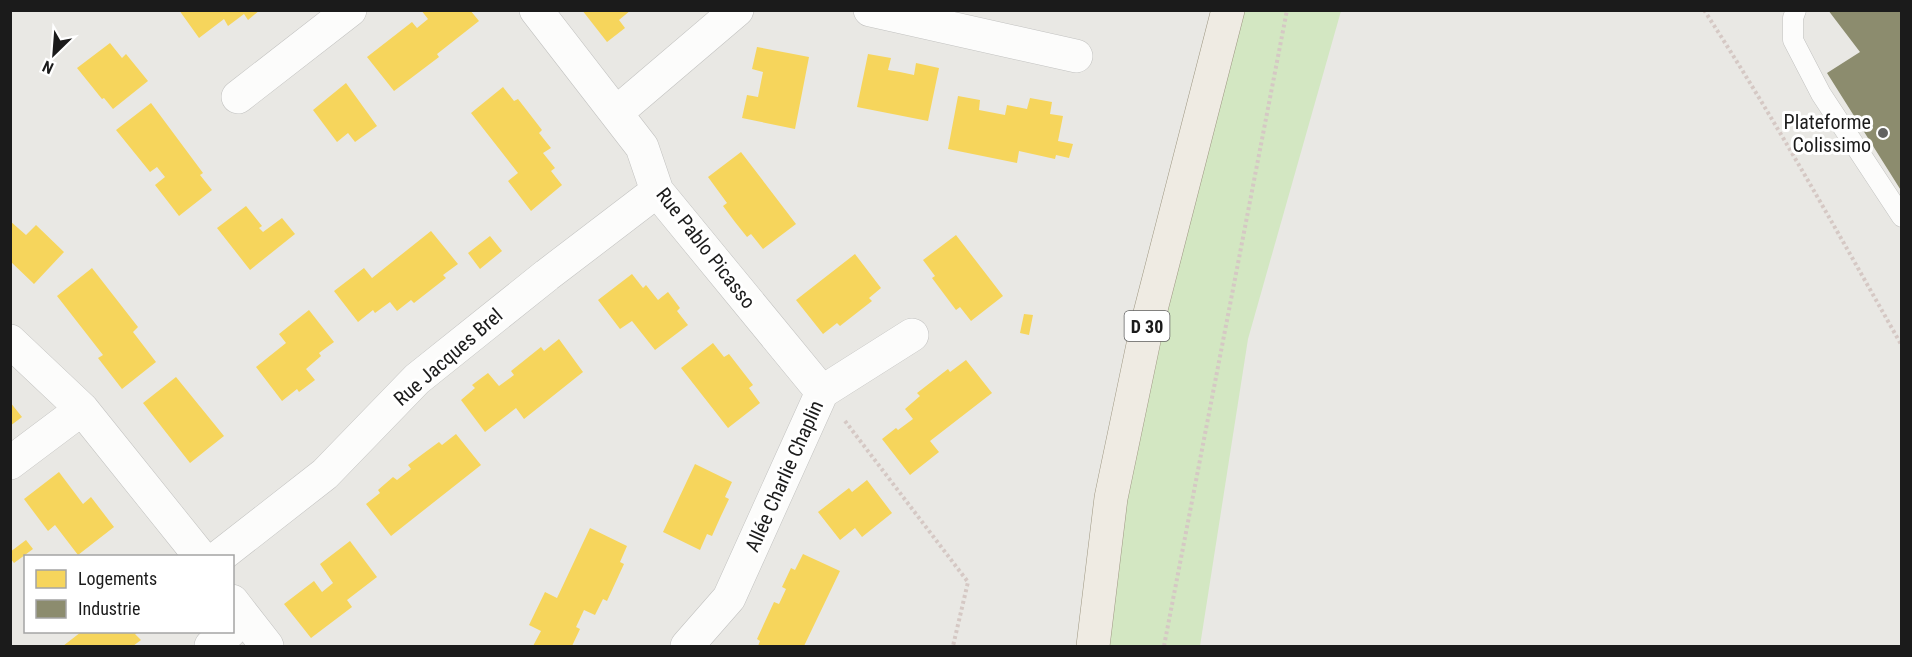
<svg xmlns="http://www.w3.org/2000/svg" width="1912" height="657" viewBox="0 0 1912 657" font-family="'Roboto Condensed',sans-serif">
<style>
.grass{fill:#d3e7c2}
.homes{fill:#f6d55c}
.industry{fill:#8c8c6e}
.lines{fill:none;stroke-linecap:round;stroke-linejoin:round}
.lane-casing{stroke:#c2c2c0;stroke-width:21}
.street-casing{stroke:#c2c2c0;stroke-width:34}
.primary-casing{stroke:#9e9782;stroke-width:34}
.path{stroke:#d5c8c4;stroke-width:4;stroke-dasharray:3 3;stroke-linecap:butt}
.lane{stroke:#fcfcfb;stroke-width:20}
.street{stroke:#fcfcfb;stroke-width:33}
.primary{stroke:#efebe3;stroke-width:33}
.poi-dot{fill:#636361;stroke:#fff;stroke-width:2}
.labels{text-anchor:middle;dominant-baseline:central;stroke-width:6;stroke-linejoin:round;paint-order:stroke}
.shield{fill:#fff;stroke:#5f5f5f;stroke-width:1.5}
.shield-label{font-size:18px;font-weight:bold;fill:#1b1b1b}
.poi-label{font-size:20px;fill:#1b1b1b;stroke:#fff;text-anchor:end}
.street-label{font-size:20px;fill:#1b1b1b;stroke:#fff}
</style>
<rect width="100%" height="100%" fill="#e9e8e4"/>
<path class="grass" d="M1228,11H1341L1248,339L1200,646H1093Z"/>
<path class="homes" d="M179,10H260L248,20L244,14L228,26L224,19L199,38Z
M421,10H470L479,21L437,54L439,57L394,91L367,57L412,22L417,28L428,19Z
M582,10H631L619,20L625,28L607,42Z
M110,43L122,58L126,54L148,81L113,109L104,98L102,99L77,68Z
M757,47L809,57L795,129L742,118L747,95L758,97L763,72L752,69Z
M868,54L891,58L888,70L900,72L914,75L916,63L939,68L928,121L857,107Z
M346,83L377,126L355,142L348,133L337,142L313,110Z
M503,87L514,101L518,99L542,130L539,133L551,148L543,153L555,168L551,171L562,185L531,211L508,181L518,173L471,113Z
M958,96L980,100L979,110L1005,115L1007,105L1027,109L1030,98L1052,102L1050,114L1063,116L1058,141L1073,144L1069,158L1056,155L1055,159L1019,151L1017,163L948,149Z
M151,103L203,173L200,175L212,190L179,216L155,185L165,177L157,167L150,172L116,130Z
M741,152L796,224L763,249L751,234L747,237L735,222L723,206L727,203L708,177Z
M246,206L262,226L259,228L263,232L282,218L295,234L250,270L217,228Z
M10,221L26,235L36,225L64,252L34,284L10,261Z
M431,231L458,264L443,275L446,278L414,303L411,300L397,311L390,302L375,313L373,310L358,322L334,291L364,268L372,278Z
M956,235L1003,296L971,321L960,307L956,310L932,278L935,276L923,260Z
M490,236L502,251L480,269L468,253Z
M855,254L881,288L869,298L872,301L840,326L837,323L823,334L796,300Z
M92,268L138,327L133,332L156,362L122,389L98,358L103,355L57,296Z
M632,274L643,288L646,285L658,300L668,292L680,308L677,311L688,325L655,350L632,321L620,329L598,300Z
M309,310L334,342L319,353L321,356L306,369L315,380L299,392L297,389L282,401L256,367L286,343L279,334Z
M1024,314L1033,315L1029,335L1020,333Z
M559,339L583,372L524,419L516,408L485,432L461,400L475,388L472,385L488,373L499,386L514,375L511,371L541,347L544,351Z
M713,343L724,357L729,354L753,385L749,388L760,403L728,428L681,368Z
M966,360L992,393L930,441L939,452L910,475L882,439L896,428L898,430L913,419L905,409L920,396L917,393L948,369L950,372Z
M176,377L224,436L190,463L143,403Z
M10,402L22,417L10,426Z
M456,434L481,465L391,536L366,504L380,493L378,490L393,477L397,480L411,469L408,465L424,453L439,442L442,445Z
M695,464L732,482L725,497L729,499L720,518L712,536L707,534L700,550L663,532Z
M59,472L83,504L91,497L114,527L78,555L55,525L48,531L24,499Z
M867,480L892,513L862,537L855,528L840,540L818,512L849,488L852,492Z
M590,528L627,546L620,562L624,564L607,601L603,599L595,615L584,610L576,627L580,629L572,646H533L541,631L529,625L545,592L557,598Z
M26,540L33,549L14,563L10,558V552Z
M350,541L377,577L347,600L352,607L311,638L284,604L314,581L322,592L333,583L320,564Z
M803,554L840,571L804,646H758L760,641L757,639L774,602L779,604L786,589L782,587L791,568L795,570Z
M81,632H138L135,634L141,640L133,646H63Z"/>
<path class="industry" d="M1828,10H1902V192L1827,73L1860,52Z"/>
<g class="lines">
<g class="lane-casing">
<path id="lane" d="M1796,10L1793,18V40L1821,94L1902,217"/>
</g>
<g class="street-casing">
<path id="street" d="M536,10L642,147L657,191L822,392
M870,10L1076,56
M238,97L350,10
M616,113L737,10
M10,341L82,409L200,556
M10,463L82,409
M220,556L325,474L417,379L547,275L657,191
M232,601L267,646
M211,646L229,632
M687,646L729,598L822,392L912,335"/>
</g>
<g class="primary-casing">
<path id="primary" d="M1093,646L1111,498L1148,321L1228,10"/>
</g>
<path class="path" d="M1704,10C1775,119 1838,233 1902,346
M845,421L968,582L953,646
M1164,646L1287,10"/>
<use href="#lane" class="lane"/>
<use href="#street" class="street"/>
<use href="#primary" class="primary"/>
</g>
<circle class="poi-dot" cx="1883" cy="133" r="6"/>
<g class="labels">
<rect class="shield" x="1124.5" y="311" width="45" height="30" rx="4.5"/>
<g class="shield-label">
<text x="1147" y="326">D 30</text>
</g>
<g class="poi-label">
<text x="1871" y="122">Plateforme<tspan x="1871" dy="23">Colissimo</tspan></text>
</g>
<g class="street-label">
<text transform="translate(706 248) rotate(52)">Rue Pablo Picasso</text>
<text transform="translate(448 357) rotate(-41)">Rue Jacques Brel</text>
<text transform="translate(784 476) rotate(-66)">Allée Charlie Chaplin</text>
</g>
</g>
<rect width="1912" height="657" fill="none" stroke="#1b1b1b" stroke-width="24"/>
<rect x="24" y="555" width="210" height="78" fill="#ffffff" stroke="#a4a4a4" stroke-width="1.5"/>
<rect x="36" y="570" width="30" height="18" fill="#f6d55c" stroke="#a4a4a4" stroke-width="1.5"/>
<text x="78" y="585" font-size="18" fill="#1b1b1b">Logements</text>
<rect x="36" y="600" width="30" height="18" fill="#8c8c6e" stroke="#a4a4a4" stroke-width="1.5"/>
<text x="78" y="615" font-size="18" fill="#1b1b1b">Industrie</text>
<g transform="translate(54 54) rotate(205)" stroke="#ffffff" stroke-width="4.5" paint-order="stroke">
<path d="M0-4.5L10 22L0 15L-10 22Z" fill="#1b1b1b"/>
<text y="-9" font-size="16" font-weight="bold" text-anchor="middle" fill="#1b1b1b">N</text>
</g>
</svg>
